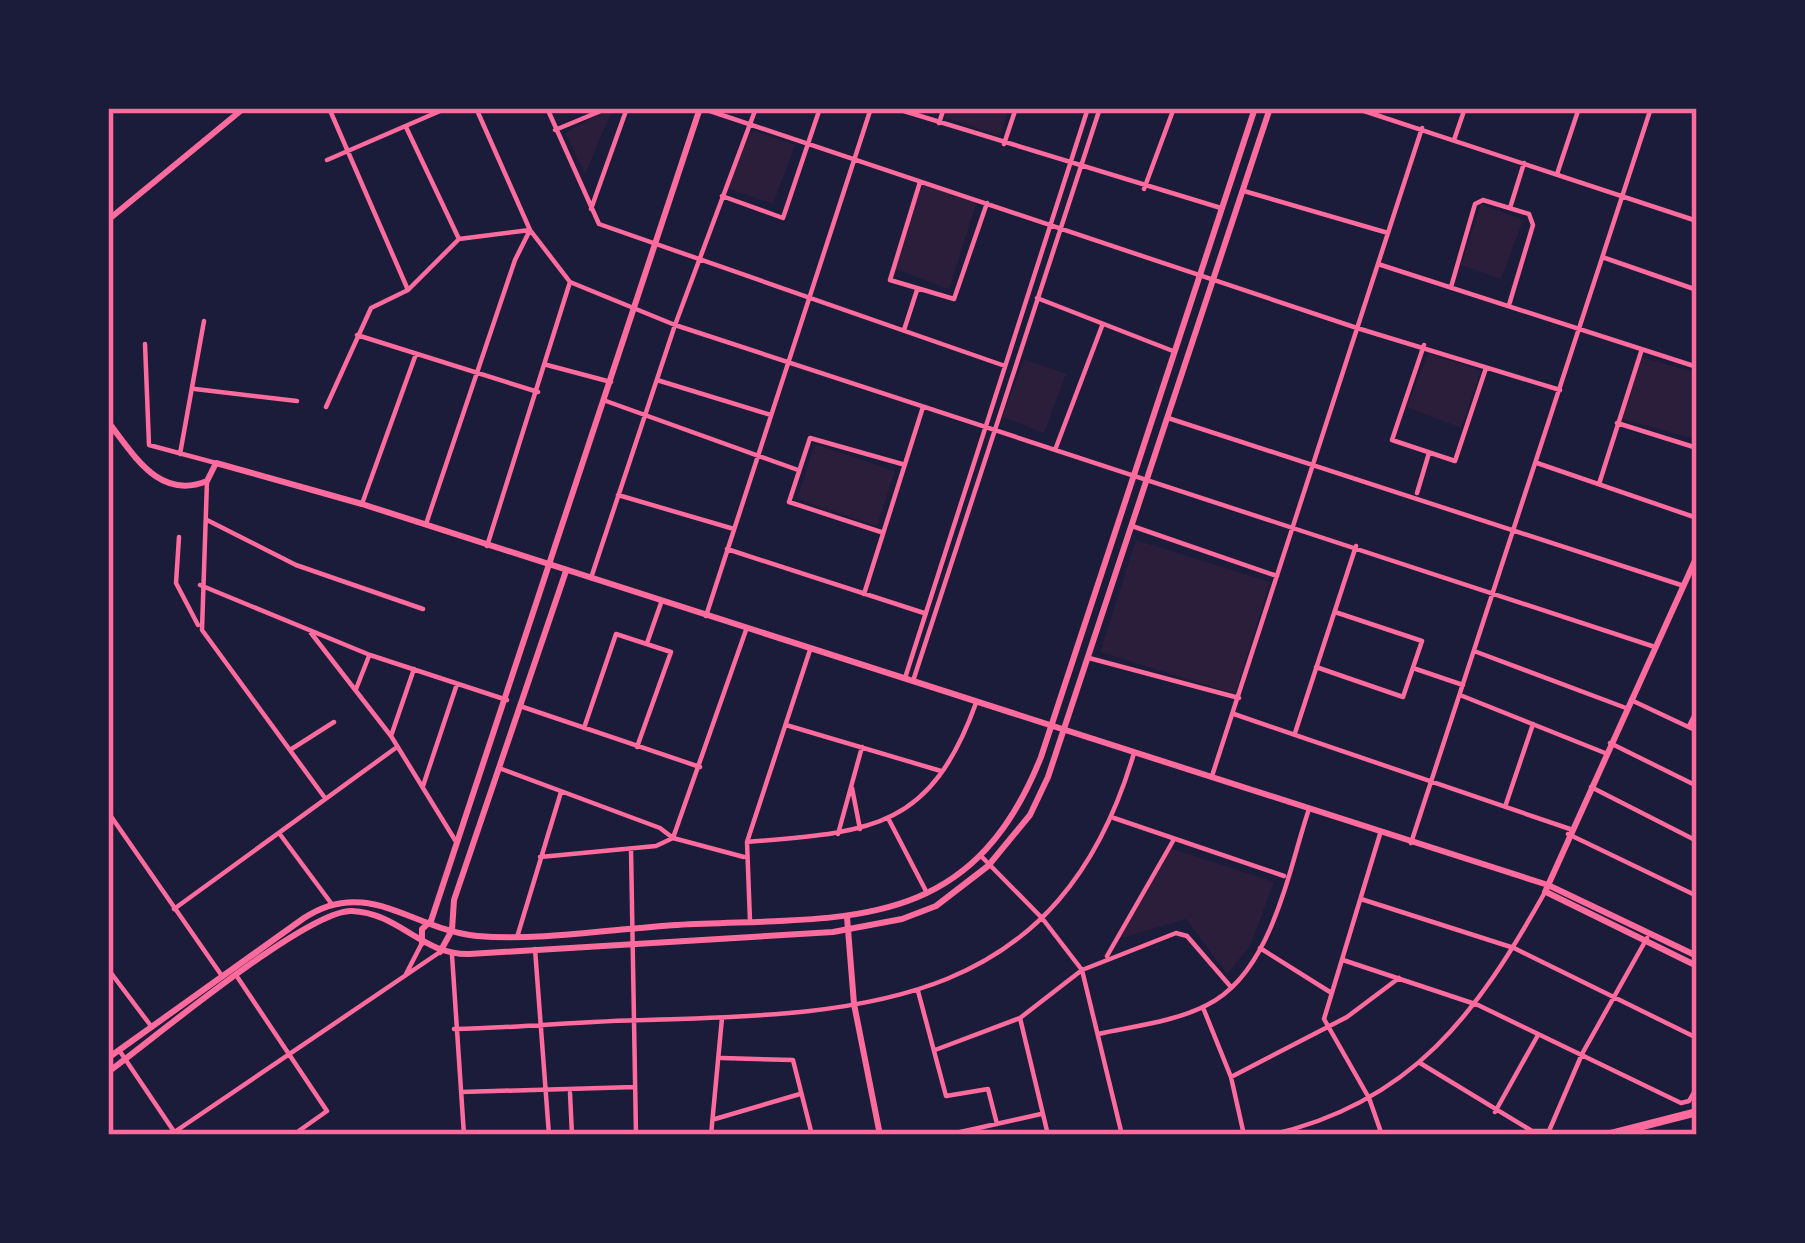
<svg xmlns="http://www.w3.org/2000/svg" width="1805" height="1243" viewBox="0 0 1805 1243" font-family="Rubik,sans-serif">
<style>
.green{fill:#2a1e3b}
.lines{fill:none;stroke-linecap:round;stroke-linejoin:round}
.minor{stroke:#ff6b9d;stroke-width:4.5}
.tertiary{stroke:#ff6b9d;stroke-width:6}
.secondary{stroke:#ff6b9d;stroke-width:6}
.primary{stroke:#ff6b9d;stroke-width:8}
.neatline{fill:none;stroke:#ff6b9d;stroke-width:4.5}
</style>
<rect width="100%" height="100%" fill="#1b1b3a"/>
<path class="green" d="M947,108H1009L1000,136L944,117Z
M608,109L611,113L585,174L565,133Z
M756,131L795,145L773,204L727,188L748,133Z
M922,184L977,201L949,289L895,269Z
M1481,204L1523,220L1501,279L1461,265Z
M1428,353L1481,371L1461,428L1407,407Z
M1641,357L1697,373L1695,439L1622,419Z
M1024,359L1066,374L1044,433L1002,417Z
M815,444L895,471L877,526L797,499Z
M1136,540L1270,582L1235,694L1100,652Z
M1167,847L1274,882L1250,946L1227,974L1186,919L1115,940Z"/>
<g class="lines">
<path class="minor" d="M329,108L408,290
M476,108L530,230L570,282L675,325L1655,647
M547,108L599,224L1005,366
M701,108L1357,328L1560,390
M894,108L1221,208
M1355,108L1697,221
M939,123L944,108
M406,127L459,239
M555,130L608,108
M1454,140L1465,108
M1004,144L1016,108
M327,160L447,108
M1557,174L1579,108
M920,182L890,280L954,299L987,203
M1144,189L1174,108
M1244,191L1388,233
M722,196L783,218L820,108
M1510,208L1524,163
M591,209L627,108
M1605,258L1697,290
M1378,264L1697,367
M1451,287L1475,204L1483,200L1529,214L1533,225L1509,305
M1037,298L1173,351
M904,330L917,290
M357,335L538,392
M145,344L149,445L216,463
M1424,345L1392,440L1455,461L1486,368
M547,365L611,382
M657,380L771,415
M195,389L297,401
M606,401L798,470
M326,407L371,308L408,290L459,239L530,230
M1168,418L1681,585
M1617,423L1697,448
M1055,450L1102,326
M180,454L204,321
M1537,463L1697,518
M207,481L202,630L325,798
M1599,484L1641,352
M1417,493L1429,453
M618,495L734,529
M363,501L416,354
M207,520L296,565L423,609
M426,524L515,260L530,230
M1132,526L1277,576
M881,532L789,502L810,438L902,464
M179,537L176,583L198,625
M487,546L570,282
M727,549L924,613
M591,578L675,325L756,108
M200,585L370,655L507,700
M864,594L923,407
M706,616L871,108
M311,633L391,736L455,840
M647,643L661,603
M1474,651L1626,708
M1089,658L1239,698
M1316,667L1403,697L1422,641L1335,612
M1413,668L1463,685
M905,678L1088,108
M913,681L1100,108
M356,689L369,656
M1460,695L1605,753
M1631,700L1697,731
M520,706L700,767
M1234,714L1570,829
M786,725L941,771
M1689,726L1697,710
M584,728L616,634L671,652L637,747
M1295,733L1356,546
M391,736L414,669
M1610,743L1697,786
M290,750L334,722
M499,768L660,828L673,838L746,630
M1212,776L1422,128
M423,786L457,684
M1591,787L1697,841
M852,788L860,829
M1506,804L1533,724
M108,812L222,976
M888,818L927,893
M1114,818L1284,876
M279,833L331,903
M838,834L862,747
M1380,834L1324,1019L1369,1098L1382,1135
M1568,834L1697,896
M747,842C869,832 930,831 976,703
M1411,843L1651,108
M631,849L636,1135
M981,856L1042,918L1082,970L1122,1135
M540,857L656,846L673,838L744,857
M1361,899L1514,948L1697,1038
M174,909L397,747
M750,921L747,842L810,650
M518,934L561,792
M1260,948L1330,992
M535,949L549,1135
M452,955L464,1135
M1107,956L1173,841
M1343,960L1478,1005L1681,1103L1689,1101L1697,1087
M108,969L151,1026
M406,974L422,943
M238,978L327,1111L293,1135
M918,991L946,1096L988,1089L997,1124
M1204,1010L1231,1077L1244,1135
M1020,1018L1048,1135
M454,1029C518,1028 582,1021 646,1020C873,1014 1060,1005 1134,753
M1098,1034C1134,1026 1174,1022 1207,1005C1272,973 1288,871 1309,809
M119,1050L173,1130
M935,1050L1020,1018L1082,970L1176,933L1187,936L1231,987
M722,1058L793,1060L812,1135
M1420,1063L1532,1131H1549L1582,1054L1647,938
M1231,1077L1347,1017L1399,978
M461,1092L635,1087
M570,1093L572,1135
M1495,1112L1538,1035
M715,1119L800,1094
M170,1135L440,952
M711,1135L722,1018
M947,1135L1041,1114
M1270,1135C1413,1103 1478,1012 1545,892"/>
<path class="tertiary" d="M108,220L244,108
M108,422C133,453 158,501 207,481L216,463L362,504L1548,885L1697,956
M1545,892L1697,556
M1546,892L1697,966
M847,917L854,1004L880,1135
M431,921L700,108
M452,930L454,900L566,571"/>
<path class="secondary" d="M422,943V929L431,921
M440,952L452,930
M108,1058L304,918C368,876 413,930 477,936C541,941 612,929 677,925C842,916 969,938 1041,757L1255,108
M108,1072C152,1040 308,909 352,911C399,913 422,955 469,954L833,932L902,919L936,906L988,866L1030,815L1048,777L1270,108"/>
<path class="primary" d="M1607,1135L1697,1112"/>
</g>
<rect width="1805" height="1243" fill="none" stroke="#1b1b3a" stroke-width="222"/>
<rect x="111" y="111" width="1583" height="1021" class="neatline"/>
</svg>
